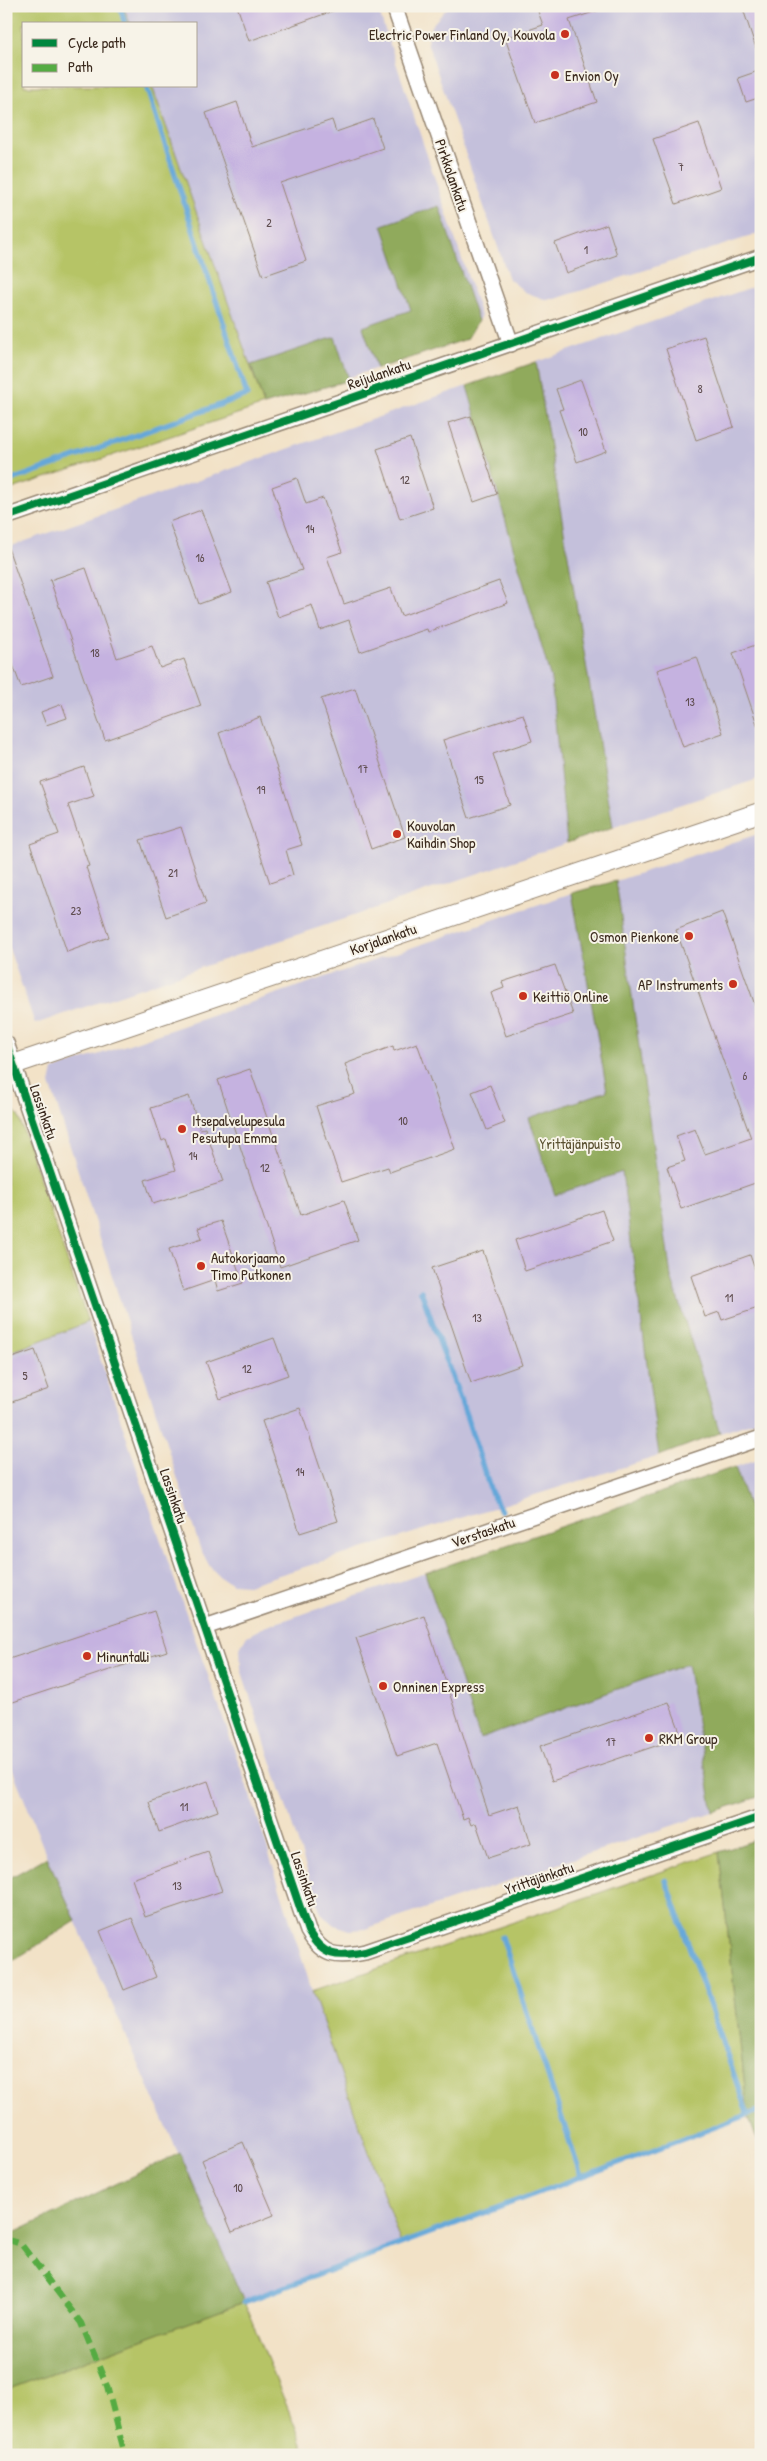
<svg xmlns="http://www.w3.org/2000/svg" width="767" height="2461" viewBox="0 0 767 2461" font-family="'Patrick Hand',sans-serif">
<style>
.industrial{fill:#c4c0db}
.green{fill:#b6c466;stroke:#787742}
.forest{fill:#90aa5b;stroke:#666a3c}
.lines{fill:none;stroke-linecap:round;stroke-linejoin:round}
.stream{stroke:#65a7d9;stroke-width:5.5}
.building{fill:#c5b2e0}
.minor-casing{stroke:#968672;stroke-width:18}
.tertiary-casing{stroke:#968672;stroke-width:21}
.minor{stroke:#fff;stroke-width:15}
.tertiary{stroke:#fff;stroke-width:19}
.quiet{stroke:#55ab43;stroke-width:6;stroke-dasharray:12 6;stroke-linecap:butt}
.cycleway-casing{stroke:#f7f3e8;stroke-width:11}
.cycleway{stroke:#00873e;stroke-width:8}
.poi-dot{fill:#c8321e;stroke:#f7f3e8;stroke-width:2}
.labels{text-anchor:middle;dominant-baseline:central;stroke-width:4;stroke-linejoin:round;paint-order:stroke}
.number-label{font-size:12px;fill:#5e4c4e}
.poi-label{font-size:15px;fill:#3b2a1e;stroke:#f7f3e8;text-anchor:start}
.street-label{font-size:15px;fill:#3b2a1e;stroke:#f7f3e8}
.park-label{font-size:15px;fill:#5a5030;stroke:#f7f3e8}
</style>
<rect width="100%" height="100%" fill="#f7f3e8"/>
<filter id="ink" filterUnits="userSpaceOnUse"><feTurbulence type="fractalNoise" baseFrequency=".02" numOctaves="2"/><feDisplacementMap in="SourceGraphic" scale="10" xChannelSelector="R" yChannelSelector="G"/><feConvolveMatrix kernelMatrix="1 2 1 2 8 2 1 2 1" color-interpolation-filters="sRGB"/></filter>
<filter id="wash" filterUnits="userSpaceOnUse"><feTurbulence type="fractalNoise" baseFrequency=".0096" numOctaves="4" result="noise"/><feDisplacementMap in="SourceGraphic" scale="20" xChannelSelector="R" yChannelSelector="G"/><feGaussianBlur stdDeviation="1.12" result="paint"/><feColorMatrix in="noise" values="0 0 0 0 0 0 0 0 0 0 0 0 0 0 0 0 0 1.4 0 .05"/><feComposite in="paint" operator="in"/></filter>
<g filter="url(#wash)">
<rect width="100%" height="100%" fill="#f2e2c7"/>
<path class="industrial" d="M123,6H377L481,316L467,339L264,405L152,86H196V24H130Z
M449,6H761V233L555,299H544L525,292L509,279L427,42L431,26Z
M761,284V778L613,827L536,362Z
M467,386L551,679L567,843L35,1024L6,940V548Z
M758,834L761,842V1420L720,1433L671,1277L616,881Z
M572,893L607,1091L529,1118L622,1171L659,1456L247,1585L233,1584L220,1577L210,1567L200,1548L50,1084L53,1070Z
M88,1322L165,1553L255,1809L312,1991L401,2244L244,2302L47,1857L6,1753V1354Z
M761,1458V1542L735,1467Z
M425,1573L480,1738L687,1663L713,1812L365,1929L350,1930L335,1925L321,1913L241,1669L240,1648L247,1636L264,1627Z"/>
<path class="green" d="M6,6H123L130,24H24V86H152L264,405L6,491Z
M6,1102L18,1115L88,1322L6,1354Z
M719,1852L748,2115L401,2244L312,1991Z
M244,2302L307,2455H6V2390Z"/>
<path class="forest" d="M439,206L478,321L467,339L377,369L363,327L411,310L382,225Z
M335,337L349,380L264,405L251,365Z
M536,362L613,827L567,843L551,679L467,386Z
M616,881L671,1277L720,1433L659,1456L622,1172L555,1195L529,1118L607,1091L572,893Z
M735,1467L761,1542V1796L713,1812L687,1664L480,1739L425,1573Z
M761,1838V2150L748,2115L719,1852Z
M47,1857L76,1921L6,1965V1880Z
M180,2153L244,2302L6,2390V2228L16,2232Z"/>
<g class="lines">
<path class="stream" d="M120,6L125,24
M6,482L247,395L146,86
M421,1291L467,1418L491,1492L501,1511
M666,1880L748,2115
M502,1937L581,2176
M244,2302L761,2110"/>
</g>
<g id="blocks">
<path class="building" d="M237,6H340L341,8L249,41Z
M536,6H602L603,9L569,20L597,102L535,123L505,38L543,25Z
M742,6H761V53L758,54Z
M761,70V97L746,102L738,78Z
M237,102L252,147L332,120L336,132L373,119L383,148L280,183L306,261L263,276L206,113Z
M699,123L721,188L676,204L653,139Z
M607,224L617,255L566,273L555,243Z
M704,336L734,427L696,440L666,349Z
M581,380L606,451L577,462L559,410L563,409L556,389Z
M471,416L497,494L474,502L448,423Z
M410,438L433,508L400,519L377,449Z
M297,478L306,504L323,498L342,552L327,557L344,604L391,588L401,616L499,581L508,603L428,632L427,629L360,652L349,620L320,630L312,605L278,617L266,582L302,570L272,487Z
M201,510L232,592L199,604L169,522Z
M6,548H8L53,676L21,687L6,646Z
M86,568L117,658L152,646L160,668L184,659L201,706L105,740L50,580Z
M761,643V727H758L733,653Z
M697,657L723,733L683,747L657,670Z
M355,688L405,837L371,849L321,699Z
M62,704L67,718L46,725L41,712Z
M523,714L532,741L493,754L510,805L469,818L443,740Z
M260,717L302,845L286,850L293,875L270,883L219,733Z
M84,767L94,796L68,805L89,866L86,867L109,937L67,952L30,844L59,834L40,782Z
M181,827L206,903L166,917L140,840Z
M722,912L761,1022V1181L681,1209L667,1167L685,1161L676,1136L695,1129L705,1154L751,1138L676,930Z
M555,965L573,1014L506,1036L491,993L504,988L502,982Z
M417,1043L455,1149L390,1172L388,1167L341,1182L316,1106L355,1094L345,1064L393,1046L394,1051Z
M250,1069L301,1215L344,1200L358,1240L280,1267L218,1080Z
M490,1085L505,1123L487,1130L472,1092Z
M189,1096L200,1129L205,1128L223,1182L153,1204L145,1180L176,1170L166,1139L162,1141L151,1108Z
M602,1210L613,1241L525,1271L515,1240Z
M221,1221L243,1283L218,1291L215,1280L183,1291L169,1249L202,1238L198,1228Z
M483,1251L522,1365L471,1383L432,1268Z
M750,1255L761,1287V1307L722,1320L719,1312L705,1317L691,1276Z
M274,1338L288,1375L220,1399L206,1362Z
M35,1350L49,1389L6,1404V1360Z
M300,1408L338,1521L300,1533L262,1421Z
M154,1611L167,1651L10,1703L6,1693V1660Z
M424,1615L489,1815L519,1805L531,1844L488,1858L476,1823L471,1825L468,1817L463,1819L437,1743L397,1756L356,1638Z
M669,1702L682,1737L552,1781L540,1746Z
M208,1781L218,1811L159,1832L149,1802Z
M208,1852L222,1891L145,1917L132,1879Z
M132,1918L156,1977L124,1990L100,1931Z
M243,2142L274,2215L232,2232L202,2160Z"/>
</g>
</g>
<g filter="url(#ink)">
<use href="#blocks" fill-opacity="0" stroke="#968672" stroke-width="1"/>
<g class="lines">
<g class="minor-casing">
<path id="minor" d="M394,6L511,344
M6,517L761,257
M6,1043L278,1843L308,1931C323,1957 337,1958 365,1952L761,1817
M205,1627L761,1438"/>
</g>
<g class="tertiary-casing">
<path id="tertiary" d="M6,1067L761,812"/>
</g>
<use href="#minor" class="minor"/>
<use href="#tertiary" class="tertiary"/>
<path class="quiet" d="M6,2239L21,2244L81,2323L107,2386L125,2455"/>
<g class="cycleway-casing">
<path id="cycleway" d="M6,517L761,257
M6,1043L278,1843L308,1931C323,1957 337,1958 365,1952L761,1817"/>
</g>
<use href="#cycleway" class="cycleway"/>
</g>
</g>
<g class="poi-dot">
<circle cx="565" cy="34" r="5"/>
<circle cx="555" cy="75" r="5"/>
<circle cx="397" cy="834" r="5"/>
<circle cx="689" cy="936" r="5"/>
<circle cx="733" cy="984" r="5"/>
<circle cx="523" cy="996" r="5"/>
<circle cx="182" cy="1129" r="5"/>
<circle cx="201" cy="1266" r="5"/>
<circle cx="87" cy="1656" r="5"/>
<circle cx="383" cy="1686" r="5"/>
<circle cx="649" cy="1738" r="5"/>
</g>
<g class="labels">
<g class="number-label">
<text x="681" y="166">7</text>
<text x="269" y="222">2</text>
<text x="586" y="249">1</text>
<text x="700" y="388">8</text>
<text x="583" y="431">10</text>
<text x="405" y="479">12</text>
<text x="310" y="528">14</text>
<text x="200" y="557">16</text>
<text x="95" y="652">18</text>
<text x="690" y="701">13</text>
<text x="363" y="768">17</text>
<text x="479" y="779">15</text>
<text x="261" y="789">19</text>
<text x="173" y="872">21</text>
<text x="76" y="910">23</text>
<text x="745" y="1075">6</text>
<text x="403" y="1120">10</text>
<text x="193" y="1155">14</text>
<text x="265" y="1167">12</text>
<text x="729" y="1297">11</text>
<text x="477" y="1317">13</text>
<text x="247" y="1368">12</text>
<text x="25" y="1375">5</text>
<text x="300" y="1471">14</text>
<text x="611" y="1741">17</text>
<text x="184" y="1806">11</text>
<text x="177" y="1885">13</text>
<text x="238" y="2187">10</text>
</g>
<g class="poi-label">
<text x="555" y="34" text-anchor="end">Electric Power Finland Oy, Kouvola</text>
<text x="565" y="75">Envion Oy</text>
<text x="407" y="825">Kouvolan<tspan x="407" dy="17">Kaihdin Shop</tspan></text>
<text x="679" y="936" text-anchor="end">Osmon Pienkone</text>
<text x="723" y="984" text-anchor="end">AP Instruments</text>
<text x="533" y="996">Keittiö Online</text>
<text x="192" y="1120">Itsepalvelupesula<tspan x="192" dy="17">Pesutupa Emma</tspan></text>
<text x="211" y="1257">Autokorjaamo<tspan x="211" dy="17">Timo Putkonen</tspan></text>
<text x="97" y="1656">Minuntalli</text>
<text x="393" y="1686">Onninen Express</text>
<text x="659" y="1738">RKM Group</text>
</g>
<g class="street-label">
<text transform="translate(452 175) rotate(71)">Pirkkolankatu</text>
<text transform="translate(379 374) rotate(-19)">Reijulankatu</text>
<text transform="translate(383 939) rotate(-19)">Korjalankatu</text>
<text transform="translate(44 1112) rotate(71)">Lassinkatu</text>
<text transform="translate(174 1496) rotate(71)">Lassinkatu</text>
<text transform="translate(483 1532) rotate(-19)">Verstaskatu</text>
<text transform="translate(539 1878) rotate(-19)">Yrittäjänkatu</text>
<text transform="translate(305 1879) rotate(71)">Lassinkatu</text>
</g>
<g class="park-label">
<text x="580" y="1143">Yrittäjänpuisto</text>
</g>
</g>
<rect width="767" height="2461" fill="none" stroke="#f7f3e8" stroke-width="25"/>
<rect x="22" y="22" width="175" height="65" fill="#f7f3e8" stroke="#aca397"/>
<rect x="32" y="39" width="25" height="8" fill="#00873e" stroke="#aca397"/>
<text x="68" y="48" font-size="15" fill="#3b2a1e">Cycle path</text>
<rect x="32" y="64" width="25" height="8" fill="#55ab43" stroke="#aca397"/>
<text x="68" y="72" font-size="15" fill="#3b2a1e">Path</text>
</svg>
